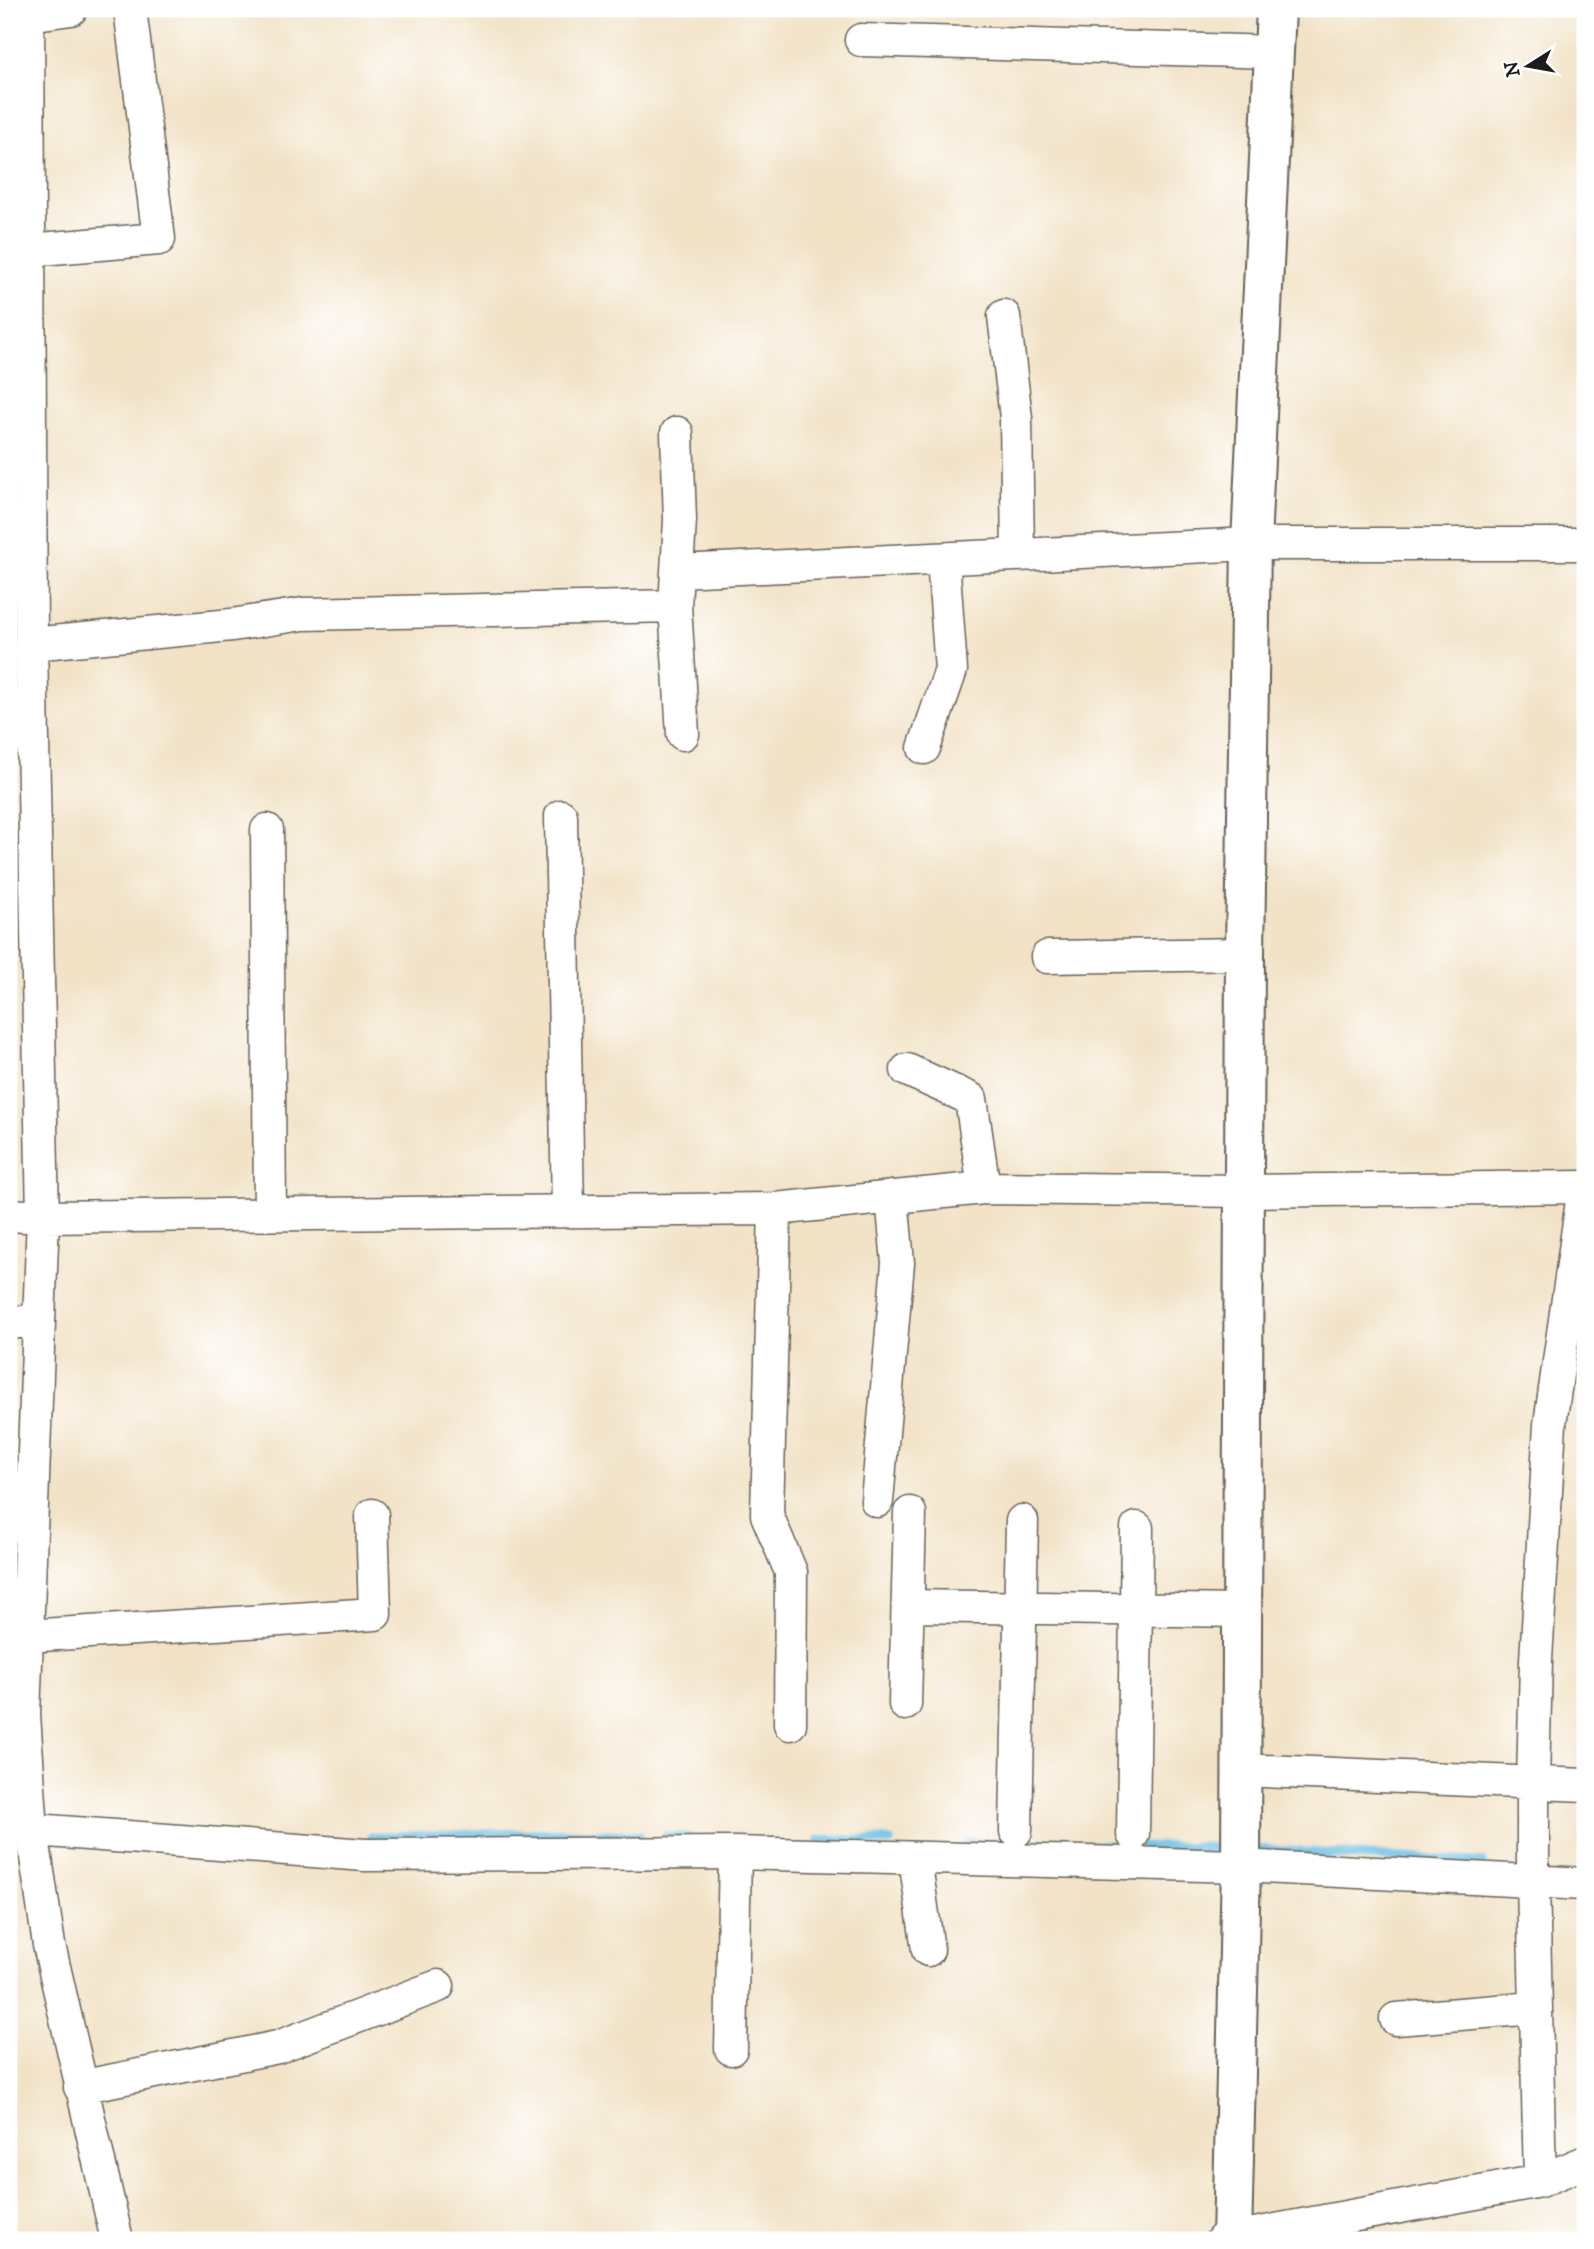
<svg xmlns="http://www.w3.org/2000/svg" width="1594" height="2249" viewBox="0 0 1594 2249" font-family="'IM FELL DW Pica',serif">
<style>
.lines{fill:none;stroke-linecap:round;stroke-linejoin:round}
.stream{stroke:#67bee4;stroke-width:10}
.minor-casing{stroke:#676258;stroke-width:35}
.tertiary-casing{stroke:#676258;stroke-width:42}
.minor{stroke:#fff;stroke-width:32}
.tertiary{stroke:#fff;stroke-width:38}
</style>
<rect width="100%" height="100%" fill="#fff"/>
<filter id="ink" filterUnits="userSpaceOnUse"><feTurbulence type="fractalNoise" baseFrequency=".0143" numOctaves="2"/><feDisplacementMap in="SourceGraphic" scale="14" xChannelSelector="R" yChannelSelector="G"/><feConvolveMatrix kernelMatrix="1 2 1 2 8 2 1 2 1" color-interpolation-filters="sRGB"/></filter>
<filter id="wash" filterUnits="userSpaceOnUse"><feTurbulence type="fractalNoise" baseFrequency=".00686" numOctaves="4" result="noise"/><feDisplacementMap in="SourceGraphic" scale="28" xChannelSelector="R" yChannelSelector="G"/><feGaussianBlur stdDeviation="1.57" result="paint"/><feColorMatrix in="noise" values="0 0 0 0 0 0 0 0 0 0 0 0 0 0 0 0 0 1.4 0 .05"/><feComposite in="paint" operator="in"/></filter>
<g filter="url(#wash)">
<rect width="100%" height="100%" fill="#f2e3c7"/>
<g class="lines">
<path class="stream" d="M372,1837L552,1833L639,1836
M665,1837L688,1838
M819,1840L890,1841
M968,1843L1217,1848
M1262,1850L1482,1863"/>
</g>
</g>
<g filter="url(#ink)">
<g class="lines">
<g class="minor-casing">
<path id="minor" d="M28,9L31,644L43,1217L24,1715L32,1831L49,1945L117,2240
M28,15L71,9
M861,40L1274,52
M29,250L159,239L130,9
M1004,316L1016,418L1018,555
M677,433L680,520L675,606L683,734
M678,571L1251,544H1585
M31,644L232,625L303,614L675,606
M924,748L951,670L943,559
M561,816L568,1211
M267,830L270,1214
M1047,957L1245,954
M907,1070L971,1099L984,1188
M775,1209L767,1515L791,1572L790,1724
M9,1215L43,1217L775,1209L984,1188L1245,1191L1585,1187
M9,1323L39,1320
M877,1501L898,1263L892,1197
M909,1606L1242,1611
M26,1636L375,1614L372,1515
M905,1704L910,1513
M1242,1770L1585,1785
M9,1828L365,1855L735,1853L1241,1866L1585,1884
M1016,1831L1022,1521
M1133,1834L1137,1528
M915,1858L928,1950
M1396,2019L1536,2008
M731,2049L735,1853
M80,2087L278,2047L438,1986
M1540,2181L1533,1881V1782L1536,1660L1550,1424L1584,1187
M1222,2240L1540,2181L1585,2162"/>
</g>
<g class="tertiary-casing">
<path id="tertiary" d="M1232,2240L1241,1866L1245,954L1251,544L1276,9"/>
</g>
<use href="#minor" class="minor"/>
<use href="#tertiary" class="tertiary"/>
</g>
</g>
<rect width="1594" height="2249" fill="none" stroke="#fff" stroke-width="35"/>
<g transform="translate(1528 66) rotate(259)" stroke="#ffffff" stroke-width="5" paint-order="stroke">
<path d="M0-5L12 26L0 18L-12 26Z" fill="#1c1c1c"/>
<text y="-10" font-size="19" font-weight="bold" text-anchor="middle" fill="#1c1c1c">N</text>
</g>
</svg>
